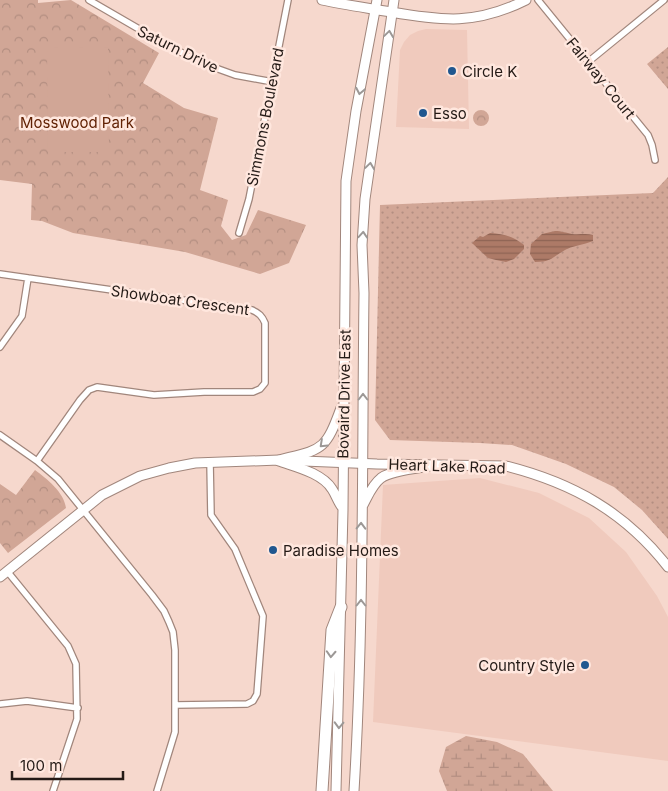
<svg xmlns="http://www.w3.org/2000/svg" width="668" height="791" viewBox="0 0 668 791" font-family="Inter,sans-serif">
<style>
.built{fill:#f0cabd}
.grass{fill:url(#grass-dots)}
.forest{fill:url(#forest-crowns)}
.wetland{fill:url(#wetland-marsh)}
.pitch{fill:#d1a696}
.water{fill:url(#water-rules)}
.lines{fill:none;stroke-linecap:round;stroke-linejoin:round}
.street-casing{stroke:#a1867c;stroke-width:8}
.secondary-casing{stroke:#a1867c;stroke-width:11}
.primary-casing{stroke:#a1867c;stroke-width:11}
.highway-casing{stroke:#a1867c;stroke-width:13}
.street{stroke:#fff;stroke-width:5.5}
.secondary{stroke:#fff;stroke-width:9}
.primary{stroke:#fff;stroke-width:9}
.highway{stroke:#fff;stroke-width:11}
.oneway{stroke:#9c9896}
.poi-dot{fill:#20578f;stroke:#ffe7de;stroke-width:2}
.labels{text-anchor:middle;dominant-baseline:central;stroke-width:5;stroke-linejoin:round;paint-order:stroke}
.street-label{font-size:15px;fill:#241a16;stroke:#ffe7de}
.poi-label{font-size:15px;fill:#241a16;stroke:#ffe7de;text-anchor:start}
.park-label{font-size:15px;fill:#612104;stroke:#ffe7de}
</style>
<defs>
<pattern id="grass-dots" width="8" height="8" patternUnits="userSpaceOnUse" patternTransform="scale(1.25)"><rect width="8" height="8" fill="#d1a696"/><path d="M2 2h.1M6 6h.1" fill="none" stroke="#b38e81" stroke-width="1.8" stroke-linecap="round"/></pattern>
<pattern id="forest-crowns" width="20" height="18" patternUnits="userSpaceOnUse" patternTransform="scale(1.25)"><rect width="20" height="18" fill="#d1a696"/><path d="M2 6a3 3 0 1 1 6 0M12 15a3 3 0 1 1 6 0" fill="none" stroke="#b38e81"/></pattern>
<pattern id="wetland-marsh" width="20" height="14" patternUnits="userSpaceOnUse" patternTransform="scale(1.25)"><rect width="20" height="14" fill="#d1a696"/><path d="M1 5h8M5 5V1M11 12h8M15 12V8" fill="none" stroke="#b38e81"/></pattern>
<pattern id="water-rules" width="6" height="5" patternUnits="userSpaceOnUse" patternTransform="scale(1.25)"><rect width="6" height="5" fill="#ad7a67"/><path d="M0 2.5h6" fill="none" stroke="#8d6354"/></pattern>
</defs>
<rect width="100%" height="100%" fill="#f6d8cd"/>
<path class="built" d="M426,29L467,30L469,129L396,127L400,50L404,42L410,35L418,31Z
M480,478L539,493L589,518L626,552L657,596L668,617V761L373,722L383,485Z"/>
<path class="grass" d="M668,47V89L647,64Z
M668,177V539L642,510L614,487L566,464L512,445L480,443L390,440L375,420L380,205L653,193Z"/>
<path class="forest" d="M0,0H38V3L71,0L159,53L143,83L184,108L218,118L200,190L228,200L221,226L232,240L246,235L258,210L306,225L289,263L260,274L185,252L73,233L42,221L31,220L32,184L0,180Z
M473 118a8 8 0 1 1 16 0a8 8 0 1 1-16 0Z
M35,470C47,479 64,492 66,508L8,553L0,543V484L16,495Z"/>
<path class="wetland" d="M466,736L497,742L523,754L553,791H447L439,771L446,747Z"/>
<path class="pitch" d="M47,48H108L109,152H48Z"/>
<path class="water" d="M555,231C562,231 566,233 572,234C579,235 586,233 593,235V241C584,245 571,246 565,250C552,257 552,262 535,262L530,254L531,244L542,234Z
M490,233C504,234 513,236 524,245V249L514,259L506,262L496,260L488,258L472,243L480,236L483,237Z"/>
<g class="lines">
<g class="street-casing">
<path id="street" d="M89,0L151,36L199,62L235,75L273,82
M538,0L648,135L652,145L655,160
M588,62L664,0
M239,233L249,199L288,0
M0,274L252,310C259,313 262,316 265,323V383L260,389L253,392H204L154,395L97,387L89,390L80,400L37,461
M0,347L22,316L28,278
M0,435L37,461L58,479L152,595L164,611L169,622L173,632L175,650V732L157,791
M7,571L68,646L76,664L77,719L53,791
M0,704L27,701L78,708
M175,705L247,704L253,701L257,694L263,616L235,549L211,515L210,462"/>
</g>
<g class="secondary-casing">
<path id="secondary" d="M322,0C345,5 368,8 391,12C443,21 476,25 526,0
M0,577L102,495L140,476L169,468L195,463L279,460L377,464L506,466C573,483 625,512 668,567"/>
</g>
<g class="primary-casing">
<path id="primary" d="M279,460C322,449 325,452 341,408
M279,461C296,467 322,473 332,489C336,495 338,502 342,507
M363,505C368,496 372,485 381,478C392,470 421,468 436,465
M336,791L343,510L346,181L356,111L377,0
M354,791C364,625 362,459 364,293L362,245L365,199L394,0"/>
</g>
<g class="highway-casing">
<path id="highway" d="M322,791L332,630L341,607"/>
</g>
<use href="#street" class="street"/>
<use href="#secondary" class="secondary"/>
<use href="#primary" class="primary"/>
<use href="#highway" class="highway"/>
</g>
<defs><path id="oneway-chevron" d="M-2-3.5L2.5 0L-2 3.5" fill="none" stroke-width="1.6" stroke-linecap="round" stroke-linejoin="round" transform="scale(1.25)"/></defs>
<g class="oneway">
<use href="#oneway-chevron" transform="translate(389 34) rotate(-82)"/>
<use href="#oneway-chevron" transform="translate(360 91) rotate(101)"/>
<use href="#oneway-chevron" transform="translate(370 166) rotate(-82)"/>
<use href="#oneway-chevron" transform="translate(363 235) rotate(-86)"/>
<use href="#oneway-chevron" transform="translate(363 397) rotate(-90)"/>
<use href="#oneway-chevron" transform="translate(323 444) rotate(137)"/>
<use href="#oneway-chevron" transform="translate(361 526) rotate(-89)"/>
<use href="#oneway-chevron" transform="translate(361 603) rotate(-90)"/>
<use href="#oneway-chevron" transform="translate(331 654) rotate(93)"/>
<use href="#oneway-chevron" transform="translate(339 725) rotate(92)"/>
</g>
<g class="poi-dot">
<circle cx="452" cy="71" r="5"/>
<circle cx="423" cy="113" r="5"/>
<circle cx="273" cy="550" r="5"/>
<circle cx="585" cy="665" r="5"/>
</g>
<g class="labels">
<g class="street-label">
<text transform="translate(178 49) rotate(26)">Saturn Drive</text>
<text transform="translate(601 78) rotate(51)">Fairway Court</text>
<text transform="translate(265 117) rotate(-79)">Simmons Boulevard</text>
<text transform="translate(180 300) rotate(8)">Showboat Crescent</text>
<text transform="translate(344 394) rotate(-89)">Bovaird Drive East</text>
<text transform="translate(447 466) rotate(2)">Heart Lake Road</text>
</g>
<g class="poi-label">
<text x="462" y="71">Circle K</text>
<text x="433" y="113">Esso</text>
<text x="283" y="550">Paradise Homes</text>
<text x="575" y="665" text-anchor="end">Country Style</text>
</g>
<g class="park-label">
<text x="77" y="122">Mosswood Park</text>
</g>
</g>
<path d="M12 771v8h111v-8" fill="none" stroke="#241a16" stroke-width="2.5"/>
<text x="20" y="771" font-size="15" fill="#241a16" stroke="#ffe7de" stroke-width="4" paint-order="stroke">100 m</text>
</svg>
